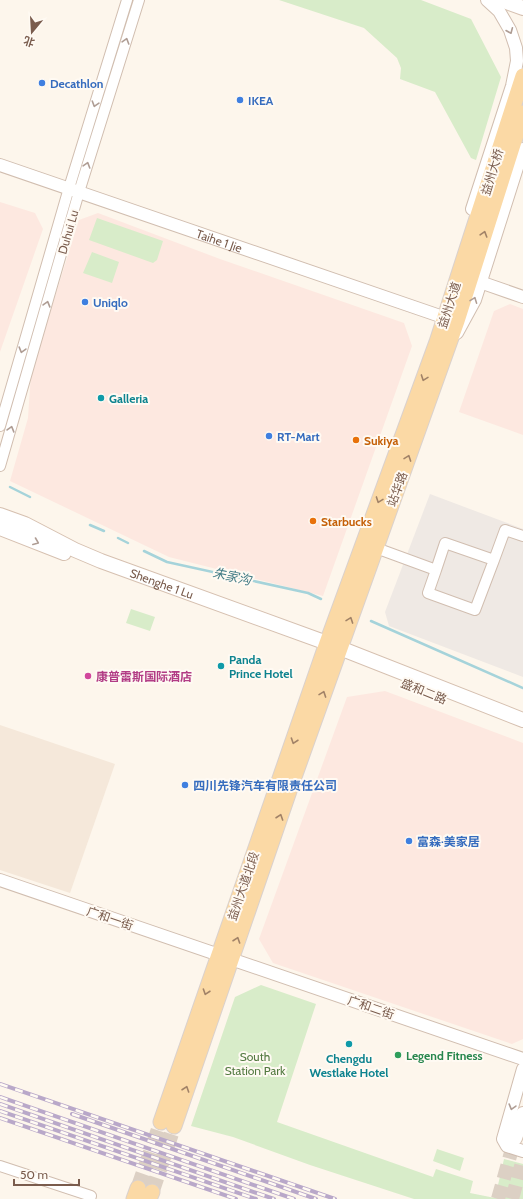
<svg xmlns="http://www.w3.org/2000/svg" width="523" height="1199" viewBox="0 0 523 1199" font-family="Cabin,'Noto Sans SC',sans-serif">
<style>
.residential{fill:#f5e8da}
.commercial{fill:#fde8e0}
.industrial{fill:#efe9e4}
.green{fill:#d8ecc9}
.lines{fill:none;stroke-linecap:round;stroke-linejoin:round}
.stream{stroke:#a5d3da;stroke-width:2.5}
.secondary-tunnel{stroke:#dcd0c4;stroke-width:14;stroke-dasharray:14 7;stroke-linecap:butt}
.primary-tunnel{stroke:#dcd0c4;stroke-width:15;stroke-dasharray:15 8;stroke-linecap:butt}
.minor-casing{stroke:#d1beb0;stroke-width:12}
.tertiary-casing{stroke:#d1beb0;stroke-width:14}
.secondary-casing{stroke:#d6c0b0;stroke-width:16}
.primary-casing{stroke:#dad1cd;stroke-width:17}
.minor{stroke:#fff;stroke-width:10}
.tertiary{stroke:#fff;stroke-width:12}
.secondary{stroke:#fff;stroke-width:14}
.primary{stroke:#fbd9a5;stroke-width:15}
.rail-casing{stroke:#b9a8c9;stroke-width:4}
.rail{stroke:#fffaf3;stroke-width:2.5;stroke-dasharray:8;stroke-linecap:butt}
.oneway{stroke:#af9d94}
.oneway2{stroke:#a18267}
.shop-dot{fill:#3f7fe0;stroke:#fffaf3;stroke-width:1.5}
.culture-dot{fill:#0f9aa8;stroke:#fffaf3;stroke-width:1.5}
.food-dot{fill:#e8710a;stroke:#fffaf3;stroke-width:1.5}
.hotel-dot{fill:#d1479c;stroke:#fffaf3;stroke-width:1.5}
.leisure-dot{fill:#2e9e5b;stroke:#fffaf3;stroke-width:1.5}
.labels{text-anchor:middle;dominant-baseline:central;stroke-width:4;stroke-linejoin:round;paint-order:stroke}
.shop-label{font-size:12px;font-weight:bold;fill:#366cbe;stroke:#fffaf3;text-anchor:start}
.street-label{font-size:12px;fill:#7a5c4d;stroke:#fffaf3}
.culture-label{font-size:12px;font-weight:bold;fill:#0d838f;stroke:#fffaf3;text-anchor:start}
.food-label{font-size:12px;font-weight:bold;fill:#c56008;stroke:#fffaf3;text-anchor:start}
.hotel-label{font-size:12px;font-weight:bold;fill:#b23c85;stroke:#fffaf3;text-anchor:start}
.leisure-label{font-size:12px;font-weight:bold;fill:#27864d;stroke:#fffaf3;text-anchor:start}
.park-label{font-size:12px;fill:#537a41;stroke:#fffaf3}
.water-label{font-size:13px;font-style:italic;fill:#437c86;stroke:#fffaf3}
</style>
<rect width="100%" height="100%" fill="#fdf6ec"/>
<path class="residential" d="M0,725L115,764L70,893L0,870Z"/>
<path class="commercial" d="M0,202L35,213L43,229L0,352Z
M98,213L220,259L404,323L412,346L323,596L169,557L10,481L28,418L31,373L79,220Z
M510,304L523,309V435L459,412L494,311Z
M385,691L523,743V1039L512,1044L273,963L259,939L347,697Z"/>
<path class="industrial" d="M430,494L523,529V677L389,626L385,612Z"/>
<path class="green" d="M279,0H421L471,19L501,77L476,160L471,158L435,92L400,79L401,68L397,58L364,28Z
M97,218L163,241L157,260L153,263L89,240Z
M92,252L119,262L112,283L83,273Z
M131,609L155,617L150,631L126,623Z
M261,985L316,1004L277,1122L433,1177L436,1169L473,1181L470,1193L495,1198L504,1159L523,1164V1199H414L310,1165L233,1137L191,1126L235,997Z
M437,1149L464,1158L460,1171L433,1161Z"/>
<g class="lines">
<path class="stream" d="M10,487L30,497
M90,525L104,531
M118,538L128,543
M144,551L167,562L308,593L321,599
M371,621L523,688"/>
<path class="secondary-tunnel" d="M498,1199L515,1138
M512,1199L523,1159"/>
<path class="primary-tunnel" d="M138,1188L161,1122
M152,1192L174,1126"/>
<g class="minor-casing">
<path id="minor" d="M0,426L69,188L127,0
M0,466L79,192L139,0
M376,548L436,570L428,593L475,610L494,560
M436,570L445,543L494,560L505,530L523,536
M0,1166L91,1196L90,1199"/>
</g>
<g class="tertiary-casing">
<g id="tertiary">
<path id="s1" d="M0,165L440,316"/>
<path d="M472,209L512,86L517,61L516,48L510,30L499,11L487,0"/>
<path d="M480,282L523,297"/>
<path d="M457,333L475,300L523,149"/>
<path d="M0,880L523,1059"/>
<path d="M523,1069L503,1139L507,1146L523,1151"/>
</g>
</g>
<g class="secondary-casing">
<g id="secondary">
<path d="M501,0L523,8"/>
<path id="s2" d="M0,515L25,524L75,550L101,561L327,643L523,720"/>
<path d="M0,528L64,553"/>
<path d="M515,1138L523,1114"/>
</g>
</g>
<g class="primary-casing">
<path id="primary" d="M161,1122L327,643L437,342L523,76
M174,1126L289,791L457,321L523,113
M134,1199L138,1188
M149,1199L152,1192"/>
</g>
<use href="#minor" class="minor"/>
<use href="#tertiary" class="tertiary"/>
<use href="#secondary" class="secondary"/>
<use href="#primary" class="primary"/>
<g class="rail-casing">
<path id="rail" d="M0,1084L335,1199
M0,1097L294,1199
M0,1104L274,1199
M0,1111L256,1199
M72,1114L316,1199
M0,1118L236,1199"/>
</g>
<use href="#rail" class="rail"/>
</g>
<defs><path id="oneway-chevron" d="M-2-3.5L2.5 0L-2 3.5" fill="none" stroke-width="1.6" stroke-linecap="round" stroke-linejoin="round"/></defs>
<g class="oneway">
<use href="#oneway-chevron" transform="translate(510 31) rotate(67)"/>
<use href="#oneway-chevron" transform="translate(126 41) rotate(-73)"/>
<use href="#oneway-chevron" transform="translate(95 104) rotate(107)"/>
<use href="#oneway-chevron" transform="translate(87 165) rotate(-73)"/>
<use href="#oneway-chevron" transform="translate(474 300) rotate(-69)"/>
<use href="#oneway-chevron" transform="translate(47 304) rotate(-74)"/>
<use href="#oneway-chevron" transform="translate(22 350) rotate(106)"/>
<use href="#oneway-chevron" transform="translate(11 429) rotate(-74)"/>
<use href="#oneway-chevron" transform="translate(36 542) rotate(22)"/>
<use href="#oneway-chevron" transform="translate(512 1107) rotate(106)"/>
</g>
<g class="oneway2">
<use href="#oneway-chevron" transform="translate(484 234) rotate(-73)"/>
<use href="#oneway-chevron" transform="translate(424 378) rotate(110)"/>
<use href="#oneway-chevron" transform="translate(408 458) rotate(-70)"/>
<use href="#oneway-chevron" transform="translate(379 500) rotate(110)"/>
<use href="#oneway-chevron" transform="translate(350 620) rotate(-70)"/>
<use href="#oneway-chevron" transform="translate(323 694) rotate(-70)"/>
<use href="#oneway-chevron" transform="translate(294 741) rotate(109)"/>
<use href="#oneway-chevron" transform="translate(280 817) rotate(-71)"/>
<use href="#oneway-chevron" transform="translate(237 940) rotate(-71)"/>
<use href="#oneway-chevron" transform="translate(206 992) rotate(109)"/>
<use href="#oneway-chevron" transform="translate(186 1089) rotate(-71)"/>
</g>
<g class="shop-dot">
<circle cx="42" cy="83" r="4"/>
<circle cx="240" cy="100" r="4"/>
<circle cx="85" cy="302" r="4"/>
<circle cx="269" cy="436" r="4"/>
<circle cx="185" cy="785" r="4"/>
<circle cx="409" cy="841" r="4"/>
</g>
<g class="culture-dot">
<circle cx="101" cy="398" r="4"/>
<circle cx="221" cy="666" r="4"/>
<circle cx="349" cy="1044" r="4"/>
</g>
<g class="food-dot">
<circle cx="356" cy="440" r="4"/>
<circle cx="313" cy="521" r="4"/>
</g>
<circle class="hotel-dot" cx="88" cy="676" r="4"/>
<circle class="leisure-dot" cx="398" cy="1055" r="4"/>
<g class="labels">
<g class="shop-label">
<text x="50" y="83">Decathlon</text>
<text x="248" y="100">IKEA</text>
<text x="93" y="302">Uniqlo</text>
<text x="277" y="436">RT-Mart</text>
<text x="193" y="785">四川先锋汽车有限责任公司</text>
<text x="417" y="841">富森·美家居</text>
</g>
<g class="street-label">
<text transform="translate(492 172) rotate(-73)">益州大桥</text>
<text transform="translate(68 232) rotate(-74)">Duhui Lu</text>
<text stroke="none"><textPath href="#s1" startOffset="232">Taihe 1 Jie</textPath></text>
<text transform="translate(449 305) rotate(-72)">益州大道</text>
<text transform="translate(397 489) rotate(-70)">站华路</text>
<text stroke="none"><textPath href="#s2" startOffset="176">Shenghe 1 Lu</textPath></text>
<text transform="translate(424 691) rotate(22)">盛和二路</text>
<text transform="translate(243 886) rotate(-71)">益州大道北段</text>
<text transform="translate(110 918) rotate(19)">广和一街</text>
<text transform="translate(371 1007) rotate(19)">广和二街</text>
</g>
<g class="culture-label">
<text x="109" y="398">Galleria</text>
<text x="229" y="659">Panda<tspan x="229" dy="14">Prince Hotel</tspan></text>
<text x="349" y="1058" text-anchor="middle">Chengdu<tspan x="349" dy="14">Westlake Hotel</tspan></text>
</g>
<g class="food-label">
<text x="364" y="440">Sukiya</text>
<text x="321" y="521">Starbucks</text>
</g>
<g class="hotel-label">
<text x="96" y="676">康普雷斯国际酒店</text>
</g>
<g class="leisure-label">
<text x="406" y="1055">Legend Fitness</text>
</g>
<g class="park-label">
<text x="255" y="1056">South<tspan x="255" dy="14">Station Park</tspan></text>
</g>
<g class="water-label">
<text transform="translate(232 576) rotate(12)">朱家沟</text>
</g>
</g>
<g transform="translate(32 32) rotate(198)" stroke="#fffaf3" stroke-width="3" paint-order="stroke">
<path d="M0-3L7 15L0 10L-7 15Z" fill="#7a5c4d"/>
<text y="-6" font-size="11" font-weight="bold" text-anchor="middle" fill="#7a5c4d">北</text>
</g>
<path d="M14 1179v6h65v-6" fill="none" stroke="#7a5c4d" stroke-width="2"/>
<text x="20" y="1179" font-size="12" fill="#7a5c4d" stroke="#fffaf3" stroke-width="3" paint-order="stroke">50 m</text>
</svg>
